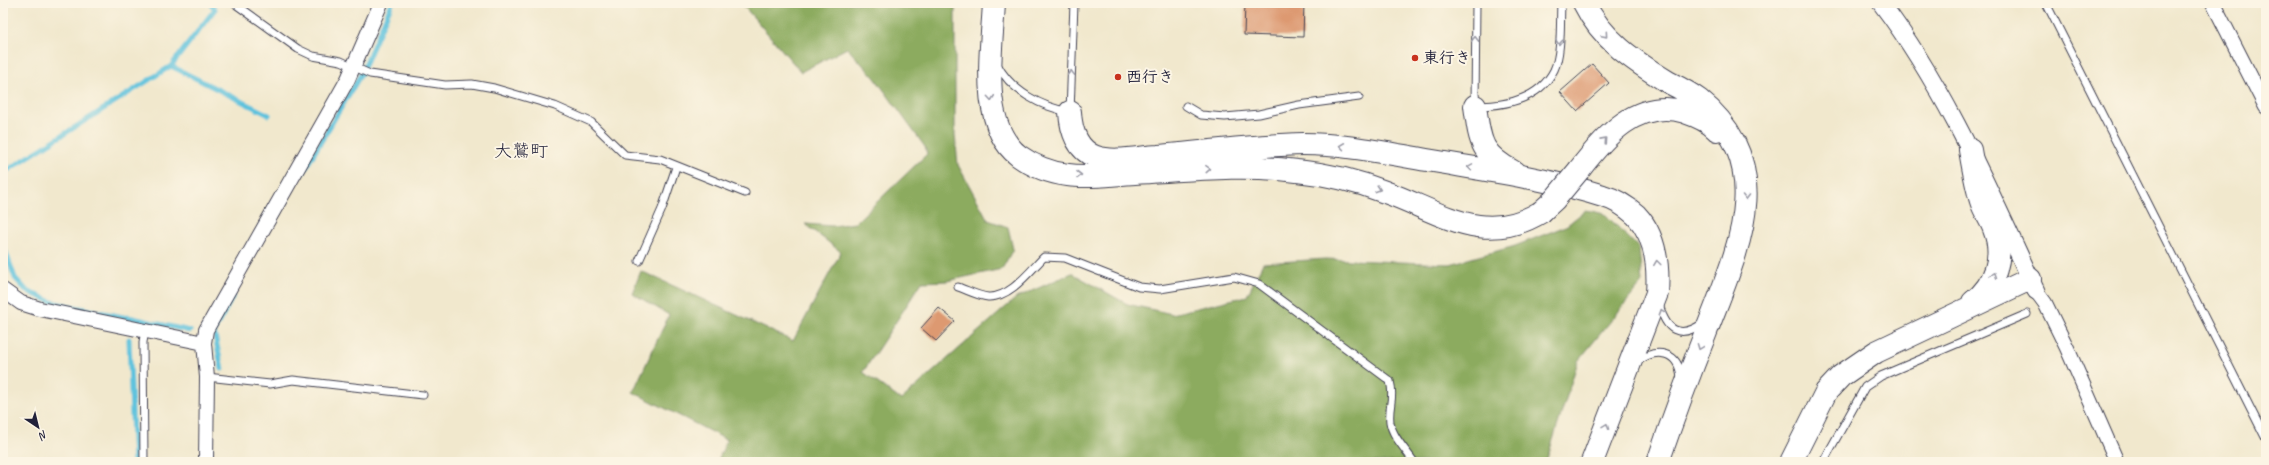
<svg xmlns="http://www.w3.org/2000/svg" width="2269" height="465" viewBox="0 0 2269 465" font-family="Caveat,'Klee One',sans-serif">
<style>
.forest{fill:#8cab5f;stroke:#57664d}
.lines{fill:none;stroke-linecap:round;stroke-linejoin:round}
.stream{stroke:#5fc2dd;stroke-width:5}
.building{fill:#dd9971}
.service-casing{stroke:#414051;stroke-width:9}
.minor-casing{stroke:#414051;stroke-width:16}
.tertiary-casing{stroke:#414051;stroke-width:19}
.motorway-casing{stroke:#414051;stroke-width:24}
.service{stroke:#fff;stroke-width:7}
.minor{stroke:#fff;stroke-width:14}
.tertiary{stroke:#fff;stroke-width:17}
.motorway{stroke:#fff;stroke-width:22}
.motorway-bridge-casing{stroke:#414051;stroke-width:24;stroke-linecap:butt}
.motorway-bridge{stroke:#fff;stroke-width:22}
.oneway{stroke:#9c9ca7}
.poi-dot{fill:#c8321e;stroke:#fcf5e5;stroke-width:1.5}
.labels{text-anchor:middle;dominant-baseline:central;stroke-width:4;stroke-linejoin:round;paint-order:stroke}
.poi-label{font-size:16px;font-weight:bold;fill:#22223b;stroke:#fcf5e5;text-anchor:start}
.quarter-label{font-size:18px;fill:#22223b;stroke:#fcf5e5}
</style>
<rect width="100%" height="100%" fill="#fcf5e5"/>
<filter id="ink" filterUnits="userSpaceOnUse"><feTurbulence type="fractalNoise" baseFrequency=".025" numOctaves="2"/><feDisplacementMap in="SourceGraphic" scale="8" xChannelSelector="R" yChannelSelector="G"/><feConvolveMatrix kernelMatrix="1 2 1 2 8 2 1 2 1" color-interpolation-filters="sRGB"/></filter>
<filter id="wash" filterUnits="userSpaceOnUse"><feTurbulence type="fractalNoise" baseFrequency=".012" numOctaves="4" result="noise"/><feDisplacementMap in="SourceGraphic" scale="16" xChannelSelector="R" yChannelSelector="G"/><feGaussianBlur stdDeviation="0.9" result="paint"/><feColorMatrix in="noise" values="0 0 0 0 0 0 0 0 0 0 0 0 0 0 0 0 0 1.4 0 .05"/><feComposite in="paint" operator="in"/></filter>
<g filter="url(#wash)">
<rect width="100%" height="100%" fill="#f1e8cd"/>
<path class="forest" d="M741,3H955V135L958,165L988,220L1008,227L1013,249L1002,269L947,281L922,282L863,372L901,400L1016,298L1072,273L1127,304L1172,314L1247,296L1263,263L1325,259L1450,264L1515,246L1566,226L1586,210L1605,214L1639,248L1642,283L1578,361L1546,462H717L727,440L633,392L669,315L632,293L641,271L793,341L841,252L805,224L833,226L855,223L927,154L925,147L875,78L847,48L801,72Z"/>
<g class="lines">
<path class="stream" d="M171,66L215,9L210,3
M303,172L361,74L392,3
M3,173L171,66L269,115
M3,244L15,278L27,291L52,302L128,318
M128,317L190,331
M129,339L134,462
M222,369L214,331L233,296"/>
</g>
<g id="blocks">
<path class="building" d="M1245,3H1304L1303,37L1244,35Z
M1592,64L1609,83L1577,111L1560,92Z
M939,308L955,321L936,341L921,328Z"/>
</g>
</g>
<g filter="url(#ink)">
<use href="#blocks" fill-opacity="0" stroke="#414051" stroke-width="1"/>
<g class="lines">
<g class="service-casing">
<path id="service" d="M234,3L298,49L313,56L341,61L370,74L445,85L472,84L494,88L555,106L591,122L625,155L660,159L745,193
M1476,3L1475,106C1505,106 1539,100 1554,70C1562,53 1560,22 1561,3
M2046,3L2266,439
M997,64C1011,91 1041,107 1070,112L1074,3
M1186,106L1201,115L1225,117L1259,114L1299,105L1359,97
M639,261L662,209L676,167
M958,287C967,290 978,296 988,297C1010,298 1029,272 1044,257L1065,258L1139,287L1160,289L1234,277L1259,284L1390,381C1395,399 1388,405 1390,422C1392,436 1406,450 1414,462
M1659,303C1665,330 1679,340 1703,323
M1637,362C1656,347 1679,351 1681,378
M207,377L270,384L293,380L423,395
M144,462L143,342L145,331
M1823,462L1865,387L1881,376L2027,314"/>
</g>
<g class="minor-casing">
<path id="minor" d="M2213,3L2266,107
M3,290L21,303L40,309L204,343
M2036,291L2045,303L2067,348L2117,462
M206,462L207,377L204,343L206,330L348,79L381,3"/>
</g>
<g class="tertiary-casing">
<path id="tertiary" d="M1881,3C1947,90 1990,192 2036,291"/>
</g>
<g class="motorway-casing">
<path id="motorway" d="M994,3C992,48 978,125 1019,156C1033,166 1051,173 1068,175C1090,178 1113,174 1135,173C1189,170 1243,164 1297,171C1327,174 1357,181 1385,192C1441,212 1483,247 1541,212
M1584,3C1602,40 1634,61 1668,82C1678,87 1690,93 1699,100C1781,166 1736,253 1706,332C1689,375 1673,418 1658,462
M1475,106C1480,141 1480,154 1514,172
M1070,112C1071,130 1077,150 1096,157C1114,163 1139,157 1158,156C1206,152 1255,145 1303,144C1345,144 1386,153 1427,160C1485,170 1546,178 1603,196C1614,199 1627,207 1636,215C1656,236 1659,265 1657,293L1592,462
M1970,150C1973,167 1976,185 1981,201C1984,211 1991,220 1994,229C2005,257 1995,285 1973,302
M1579,170C1605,136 1637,98 1685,112C1697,116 1709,121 1717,130
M1791,462L1826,392L1841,376L1876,352L2030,279"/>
</g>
<use href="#service" class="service"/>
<use href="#minor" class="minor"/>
<use href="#tertiary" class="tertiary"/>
<use href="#motorway" class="motorway"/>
<g class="motorway-bridge-casing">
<path id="motorway-bridge" d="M1541,212L1554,200L1579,170"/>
</g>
<use href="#motorway-bridge" class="motorway-bridge"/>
</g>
<defs><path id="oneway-chevron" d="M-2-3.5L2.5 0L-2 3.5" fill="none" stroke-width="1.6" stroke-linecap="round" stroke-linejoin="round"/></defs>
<g class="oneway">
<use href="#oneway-chevron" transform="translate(1605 35) rotate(49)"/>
<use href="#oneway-chevron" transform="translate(1475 39) rotate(-89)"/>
<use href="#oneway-chevron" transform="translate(1559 42) rotate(94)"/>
<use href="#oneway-chevron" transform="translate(1071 73) rotate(-88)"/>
<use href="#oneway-chevron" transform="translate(991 98) rotate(85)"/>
<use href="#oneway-chevron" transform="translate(1604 140) rotate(-48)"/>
<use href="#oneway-chevron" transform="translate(1342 146) rotate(-172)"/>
<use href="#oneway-chevron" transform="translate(1470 167) rotate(-171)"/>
<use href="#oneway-chevron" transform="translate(1208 169) rotate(-3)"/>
<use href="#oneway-chevron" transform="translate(1079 175)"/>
<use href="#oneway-chevron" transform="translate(1378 189) rotate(18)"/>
<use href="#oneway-chevron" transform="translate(1746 197) rotate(90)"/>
<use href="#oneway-chevron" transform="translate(1657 263) rotate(-97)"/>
<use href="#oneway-chevron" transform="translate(1994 275) rotate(-70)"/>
<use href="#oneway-chevron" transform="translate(1662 312) rotate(-107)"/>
<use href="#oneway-chevron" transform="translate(1700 347) rotate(111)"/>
<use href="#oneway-chevron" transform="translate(1606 426) rotate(-69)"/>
</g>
</g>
<g class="poi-dot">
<circle cx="1415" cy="58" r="4"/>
<circle cx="1118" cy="77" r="4"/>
</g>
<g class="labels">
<g class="poi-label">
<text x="1423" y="58">東行き</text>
<text x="1126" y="77">西行き</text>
</g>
<g class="quarter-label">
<text x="521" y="151">大鷲町</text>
</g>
</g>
<rect width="2269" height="465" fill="none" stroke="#fcf5e5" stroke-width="16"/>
<g transform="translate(38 427) rotate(145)" stroke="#fcf5e5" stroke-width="3" paint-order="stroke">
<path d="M0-3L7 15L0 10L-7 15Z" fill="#22223b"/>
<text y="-6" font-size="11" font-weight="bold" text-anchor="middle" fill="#22223b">N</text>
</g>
</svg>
